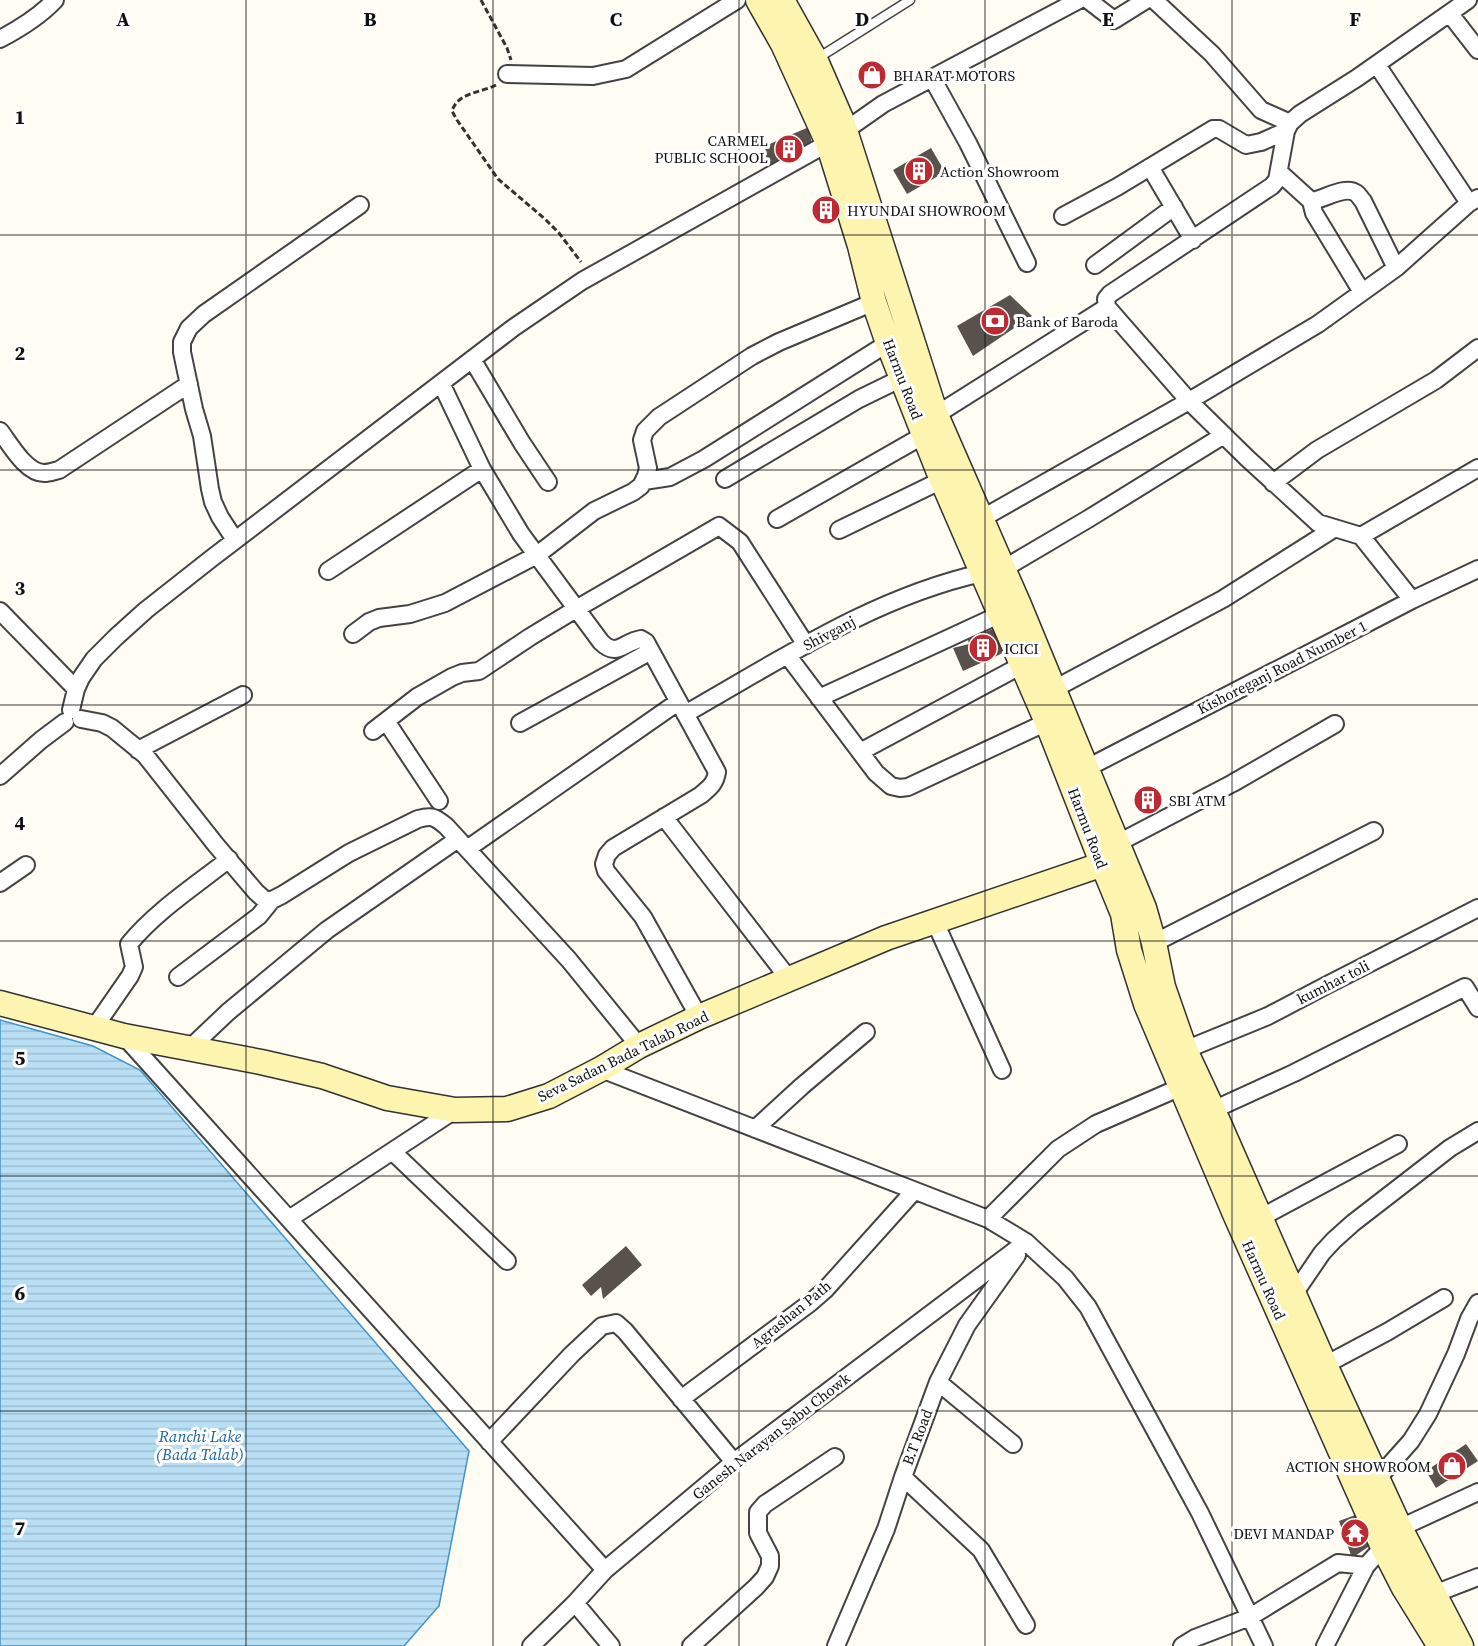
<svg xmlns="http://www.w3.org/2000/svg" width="1478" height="1646" viewBox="0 0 1478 1646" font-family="'Source Serif 4',serif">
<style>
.water{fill:url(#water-rules);stroke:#4194cb;stroke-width:1.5}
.building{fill:#58514c}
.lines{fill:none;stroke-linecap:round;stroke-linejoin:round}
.lane-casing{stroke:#434343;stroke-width:11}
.street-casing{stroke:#434343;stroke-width:20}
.secondary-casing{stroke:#323232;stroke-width:27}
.path{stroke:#323232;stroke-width:3;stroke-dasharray:6 3;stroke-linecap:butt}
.lane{stroke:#fff;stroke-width:8}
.street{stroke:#fff;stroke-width:16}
.secondary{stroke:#fdf4b0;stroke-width:24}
.grid{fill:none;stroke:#101010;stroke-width:1.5;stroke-opacity:0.55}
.labels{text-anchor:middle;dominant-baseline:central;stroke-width:6;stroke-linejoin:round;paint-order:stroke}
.poi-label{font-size:15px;fill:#101010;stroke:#fff;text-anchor:start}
.street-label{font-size:15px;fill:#101010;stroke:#fff}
.water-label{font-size:16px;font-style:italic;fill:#1b66a0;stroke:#fff}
.grid-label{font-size:20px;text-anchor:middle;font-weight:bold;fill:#101010;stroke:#fff;stroke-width:6;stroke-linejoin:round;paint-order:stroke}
</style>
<defs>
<pattern id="water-rules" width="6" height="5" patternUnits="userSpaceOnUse" patternTransform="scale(1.5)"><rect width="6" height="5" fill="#b9dff5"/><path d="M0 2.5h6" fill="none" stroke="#9ebed1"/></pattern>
</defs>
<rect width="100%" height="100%" fill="#fffcf3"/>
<path class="water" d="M0,1020L93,1046L140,1070L469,1451L439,1606L404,1646H0Z"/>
<path class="building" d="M809,127L813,151L767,169L765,146Z
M931,148L945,172L907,194L893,170Z
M835,197L841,212L818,222L811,208Z
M1010,295L1032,316L973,356L957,326Z
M1003,625L1012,649L963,671L953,648L969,644L968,639Z
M1155,786L1158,803L1141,808L1137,797L1145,790Z
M626,1246L642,1265L603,1299L601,1287L591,1296L582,1285Z
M1466,1444L1478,1461L1436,1488L1426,1471Z
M1358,1514L1371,1545L1352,1558L1339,1521Z"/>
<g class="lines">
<g class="lane-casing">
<path id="lane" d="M818,58L910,0"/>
</g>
<g class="street-casing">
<path id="street" d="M1088,0L1114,20L1146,0
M1154,0L1212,54L1261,110L1290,123
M1450,14L1478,50
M0,39C21,28 39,17 55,0
M1377,65L1469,203
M507,74L593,76L626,69L737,0
M932,78L968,143L1027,263
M846,130L883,104L1079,0
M1150,167L1193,240
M1279,172L1311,201C1323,200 1345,185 1356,193C1359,195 1360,198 1363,201L1396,268
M1311,201L1314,213L1362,292
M1063,216L1117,187L1213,129H1219L1246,145L1261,142L1286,131
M1095,265L1174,207
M472,359L522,443L548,482
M441,383L482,469L521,534L601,642C617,658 623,642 641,639L646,642L717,772C715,784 710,787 701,795L613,848L607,855L604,864L606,871L643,917L699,1017
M936,415L1107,307
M0,431C10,444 26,473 44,473C49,473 54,471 59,470L189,384
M725,479L859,399L902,378
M644,481L670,477L704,459L888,343
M1273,483L1317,450L1436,380L1478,348
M777,519L924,435
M981,519L1189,401L1318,324L1396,268L1469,203L1478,198
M839,530L942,480
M1361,536L1478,468
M235,540L220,517L213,502L210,489L202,436L194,409L182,352V342L189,328L204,314L360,205
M1003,569L1088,519L1224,435
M328,571L482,469
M1412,600L1361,536L1318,523L1247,458L1189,401L1107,307L1106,299L1110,294L1272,186L1277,180L1286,131L1290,123L1300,114L1357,78L1468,0
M0,611L76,689
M353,634L369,622L379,618L410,614L445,603L537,555L594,511L633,492L641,486L646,476L648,468L642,440L645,431L659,417L752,356L779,342L874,302
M788,656L876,773L891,786L900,788L908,787L1047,722
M1054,689L1223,599L1335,528
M819,698L1001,614
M71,710L76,689L81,678L94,659L116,637L146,610L212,558L513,328L582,281L828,143
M685,714C780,660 874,597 982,573
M81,719L102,723L112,728L145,755L216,845L256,892L265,900H272L282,895L349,853L418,819C432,815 435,817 446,826L569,960L639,1046
M386,721L439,801
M520,723L651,651
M373,731L417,697L452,677L462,673L479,671L530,637L576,609L719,526L740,542L806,645
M138,750L243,695
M860,752L1022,665
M1087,768L1412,600L1478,569
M0,776L41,740L65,722
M664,817L789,979
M1118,843L1233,783L1335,724
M467,849L678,702
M0,883L26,865
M935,922L1002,1070
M1154,943L1374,831
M178,977L259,916L272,900
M94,1028L130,976L134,967L129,944C156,911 195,886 229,859
M124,1036L605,1570
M190,1048L228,1012L327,930L458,839
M1185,1050L1268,1016L1327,985L1478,908
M601,1069L988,1219L1026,1242L1065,1278L1088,1307L1200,1513L1264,1646
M1213,1110L1294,1073L1465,987L1478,1008
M755,1129L802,1086L866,1032
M393,1152L507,1261
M1260,1218L1398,1144
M289,1219L455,1110
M988,1219L1058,1149L1096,1124L1181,1087
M1294,1294L1322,1253L1334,1240L1353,1223L1450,1148L1478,1131
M1325,1365L1387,1332L1444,1298
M938,1382L1013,1444
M681,1399L810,1303L825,1290L914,1191
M489,1442L572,1354L602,1326L616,1323L625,1331L734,1462
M903,1477L981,1550L1026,1625
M1378,1478L1411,1441L1428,1414L1456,1354L1469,1319L1478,1303
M1434,1594L1478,1577
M575,1603L611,1646
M531,1646L575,1603L605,1570L734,1462L1026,1242
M691,1646L756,1587L765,1577L770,1566V1556L758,1533V1512L765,1504L835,1457
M836,1646L886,1529L903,1477L938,1382L967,1325L1017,1255
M1182,1646L1195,1638L1250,1617L1338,1563L1366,1566
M1325,1646L1366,1566L1400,1528L1478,1492"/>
</g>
<g class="secondary-casing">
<path id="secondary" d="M758,0L783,44L828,143L860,246L874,302L888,343L942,480L1047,722L1103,865L1123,914L1129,950L1146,1004L1235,1214L1383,1547L1404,1588L1440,1646
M782,0L815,59L842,121L936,415L1019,605L1144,908L1154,943L1163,987L1185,1050L1213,1110L1325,1365L1400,1528L1461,1646
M0,1003L124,1036L261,1062L322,1076L387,1098L455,1110L507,1109L549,1096L601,1069L639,1046L699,1017L839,958L886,938L1115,860"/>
</g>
<path class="path" d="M481,0L507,48L511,60
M496,85C481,93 458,92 452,111L457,120L498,179L545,219L559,233L581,262"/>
<use href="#lane" class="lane"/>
<use href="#street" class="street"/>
<use href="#secondary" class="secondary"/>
</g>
<path class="grid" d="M246,0V1646M493,0V1646M739,0V1646M985,0V1646M1232,0V1646M0,235H1478M0,470H1478M0,705H1478M0,941H1478M0,1176H1478M0,1411H1478"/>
<defs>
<g id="shop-disc" transform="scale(1.5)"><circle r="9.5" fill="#be2a31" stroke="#fff"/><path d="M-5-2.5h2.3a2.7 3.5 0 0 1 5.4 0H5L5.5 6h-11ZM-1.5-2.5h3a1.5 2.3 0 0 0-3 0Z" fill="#fff"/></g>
<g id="building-disc" transform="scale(1.5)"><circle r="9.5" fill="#be2a31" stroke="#fff"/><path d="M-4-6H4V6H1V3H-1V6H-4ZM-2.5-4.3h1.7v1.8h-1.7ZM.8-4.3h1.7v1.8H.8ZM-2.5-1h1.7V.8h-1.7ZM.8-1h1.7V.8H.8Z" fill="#fff"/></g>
<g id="bank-disc" transform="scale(1.5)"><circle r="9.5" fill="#be2a31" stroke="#fff"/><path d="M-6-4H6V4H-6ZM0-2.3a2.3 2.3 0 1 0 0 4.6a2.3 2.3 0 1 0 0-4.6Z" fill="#fff"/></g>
<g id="temple-disc" transform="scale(1.5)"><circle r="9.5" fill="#be2a31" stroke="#fff"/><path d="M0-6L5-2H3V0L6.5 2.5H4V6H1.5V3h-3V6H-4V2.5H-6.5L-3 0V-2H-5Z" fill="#fff"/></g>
</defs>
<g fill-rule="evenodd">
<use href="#shop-disc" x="872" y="75"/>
<use href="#building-disc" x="789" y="149"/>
<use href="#building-disc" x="919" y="171"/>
<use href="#building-disc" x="826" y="210"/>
<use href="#bank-disc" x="995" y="321"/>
<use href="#building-disc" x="983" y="648"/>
<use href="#building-disc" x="1148" y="800"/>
<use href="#shop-disc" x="1452" y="1466"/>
<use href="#temple-disc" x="1355" y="1533"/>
</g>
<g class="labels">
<g class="poi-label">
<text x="893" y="75">BHARAT MOTORS</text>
<text x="768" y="140" text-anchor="end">CARMEL<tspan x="768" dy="17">PUBLIC SCHOOL</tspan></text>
<text x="940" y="171">Action Showroom</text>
<text x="847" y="210">HYUNDAI SHOWROOM</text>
<text x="1016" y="321">Bank of Baroda</text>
<text x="1004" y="648">ICICI</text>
<text x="1169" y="800">SBI ATM</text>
<text x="1431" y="1466" text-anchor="end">ACTION SHOWROOM</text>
<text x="1334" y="1533" text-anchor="end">DEVI MANDAP</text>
</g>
<g class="street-label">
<text transform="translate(903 379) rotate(69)">Harmu Road</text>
<text transform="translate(829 633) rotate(-28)">Shivganj</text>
<text transform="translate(1282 667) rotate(-27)">Kishoreganj Road Number 1</text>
<text transform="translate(1088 828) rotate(69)">Harmu Road</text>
<text transform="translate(1333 982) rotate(-27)">kumhar toli</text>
<text transform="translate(623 1056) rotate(-26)">Seva Sadan Bada Talab Road</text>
<text transform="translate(1264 1280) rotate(66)">Harmu Road</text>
<text transform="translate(791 1314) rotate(-39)">Agrashan Path</text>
<text transform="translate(771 1436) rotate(-38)">Ganesh Narayan Sabu Chowk</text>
<text transform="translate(917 1437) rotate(-69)">B.T Road</text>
</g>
<g class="water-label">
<text x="200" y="1436">Ranchi Lake<tspan x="200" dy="18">(Bada Talab)</tspan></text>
</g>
</g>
<g class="grid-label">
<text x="123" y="26">A</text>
<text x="370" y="26">B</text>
<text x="616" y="26">C</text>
<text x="862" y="26">D</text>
<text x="1108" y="26">E</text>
<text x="1355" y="26">F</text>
<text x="20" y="124">1</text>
<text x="20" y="360">2</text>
<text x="20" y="595">3</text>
<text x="20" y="830">4</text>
<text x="20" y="1065">5</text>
<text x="20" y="1300">6</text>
<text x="20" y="1535">7</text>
</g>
</svg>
